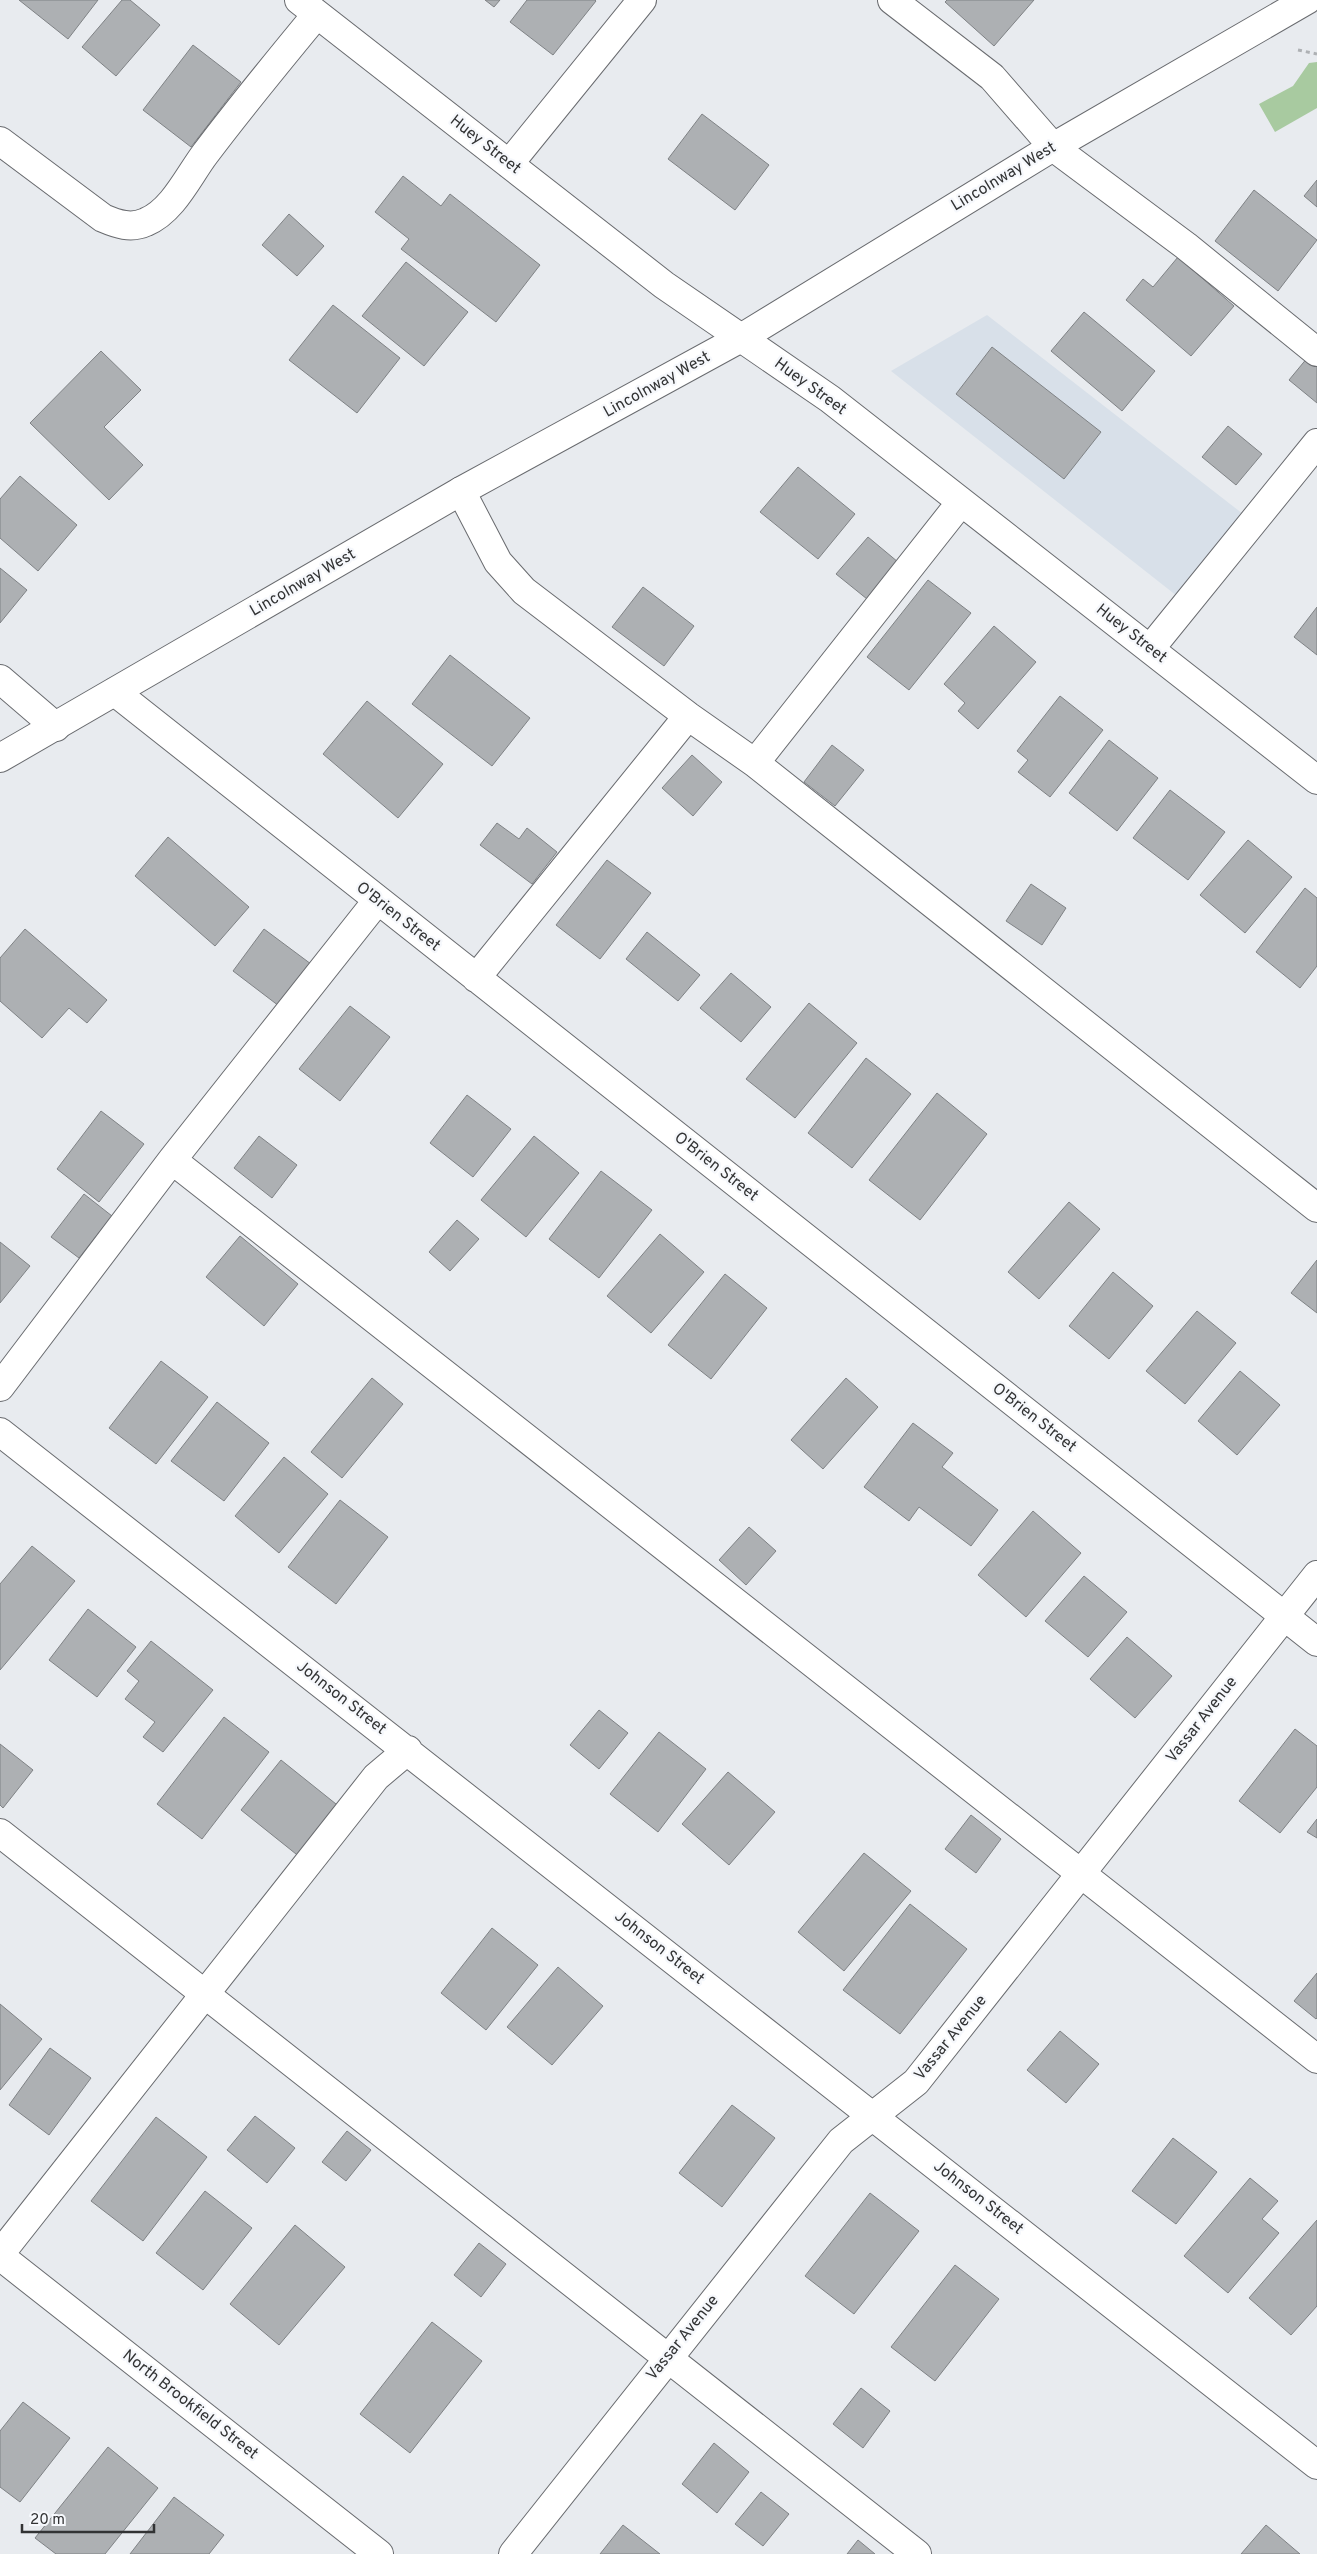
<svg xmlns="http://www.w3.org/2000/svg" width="1317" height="2554" viewBox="0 0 1317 2554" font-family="Overpass,sans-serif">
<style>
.built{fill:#d8e0e9}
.green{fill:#a8caa0}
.building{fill:#adb0b3;stroke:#7f8285}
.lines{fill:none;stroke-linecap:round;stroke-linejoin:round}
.minor-casing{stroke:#696b6f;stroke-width:30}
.major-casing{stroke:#696b6f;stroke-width:30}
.path{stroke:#aeb1b4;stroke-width:3;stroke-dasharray:4 4;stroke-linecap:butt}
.minor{stroke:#fff;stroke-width:28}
.major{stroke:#fff;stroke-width:28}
.labels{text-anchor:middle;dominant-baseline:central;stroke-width:4.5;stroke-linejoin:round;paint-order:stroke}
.street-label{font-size:16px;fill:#323334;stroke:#f6f8fc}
</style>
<rect width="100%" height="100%" fill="#e8ebef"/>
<path class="built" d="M987,315L1243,514L1177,596L891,371Z"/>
<path class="green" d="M1317,62V108L1275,132L1259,104L1293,86L1309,63Z"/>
<path class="building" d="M19,0H98L68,39Z
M122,0H130L160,25L116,76L82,47Z
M485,0H500L494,7Z
M527,0H595L596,1L553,55L510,22Z
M947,0H1034L994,46L945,2Z
M193,45L241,82L191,147L143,110Z
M702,114L769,165L735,210L668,159Z
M403,176L441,206L450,194L540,265L496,322L401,249L409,239L375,212Z
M1317,180V207L1304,196Z
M1254,190L1317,240L1278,291L1215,241Z
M289,214L324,246L297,276L262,245Z
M1178,257L1234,306L1191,356L1126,300L1143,279L1153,287Z
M406,262L468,312L424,366L362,316Z
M333,305L400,358L357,413L289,360Z
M1084,312L1155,371L1122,411L1051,351Z
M992,347L1101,432L1064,479L956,394Z
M101,351L141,390L104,427L143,465L109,500L30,423Z
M1308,357L1317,364V403L1289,380Z
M1228,426L1262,454L1236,485L1202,457Z
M798,467L855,514L818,559L760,512Z
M20,476L77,525L38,571L0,538V499Z
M868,537L898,562L867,599L836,574Z
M0,568L27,590L0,623Z
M928,580L971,613L909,690L867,657Z
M643,587L694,626L664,666L612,627Z
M1317,607V655L1294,637Z
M994,626L1036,662L978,729L958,711L965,703L944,684Z
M450,655L530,718L492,766L412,704Z
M1060,696L1103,730L1050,797L1018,772L1028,760L1017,751Z
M367,701L443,764L398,818L323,754Z
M1109,740L1158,778L1117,831L1069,793Z
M832,745L864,770L835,806L804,782Z
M692,755L722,782L693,816L662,788Z
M1170,790L1225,832L1188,880L1133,838Z
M497,823L519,839L527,828L557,852L532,884L480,845Z
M168,837L249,907L215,946L135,876Z
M1248,840L1292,877L1245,933L1200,895Z
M607,860L651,893L600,959L556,925Z
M1031,884L1066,908L1042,945L1006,921Z
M1305,888L1317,898V966L1300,988L1256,952Z
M25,929L107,1000L87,1023L69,1008L42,1038L0,1001V958Z
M264,929L311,964L279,1006L233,971Z
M647,932L700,975L678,1001L626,959Z
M731,973L771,1007L741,1042L700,1008Z
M809,1003L857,1043L795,1118L746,1079Z
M350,1006L390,1037L340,1101L299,1069Z
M866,1058L911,1094L852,1168L808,1133Z
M937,1093L987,1134L920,1220L869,1180Z
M467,1095L511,1129L473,1177L430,1143Z
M101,1111L144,1144L99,1202L57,1169Z
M259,1136L297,1165L272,1198L234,1168Z
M534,1136L579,1173L526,1237L481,1200Z
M601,1171L652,1210L599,1278L549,1239Z
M84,1194L112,1216L79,1258L51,1237Z
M1069,1202L1100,1229L1039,1299L1008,1272Z
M457,1220L479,1239L450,1271L429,1252Z
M660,1234L704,1272L651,1333L607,1296Z
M240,1236L298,1284L264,1326L206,1277Z
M0,1242L30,1266L0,1303Z
M1317,1260V1313L1291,1293Z
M1113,1272L1153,1306L1109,1359L1069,1326Z
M725,1274L767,1308L711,1379L668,1345Z
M1197,1311L1236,1343L1185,1404L1146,1371Z
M161,1361L208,1397L156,1464L109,1428Z
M1240,1371L1280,1405L1237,1455L1198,1421Z
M372,1378L403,1404L342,1478L311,1452Z
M846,1378L878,1407L823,1469L791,1440Z
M217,1402L269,1443L224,1501L171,1461Z
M913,1423L953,1453L942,1467L998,1510L971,1546L919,1507L909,1521L864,1487Z
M284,1457L328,1494L279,1553L235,1516Z
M340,1500L388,1537L336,1604L288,1567Z
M1033,1511L1081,1553L1026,1617L978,1575Z
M749,1527L776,1551L746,1585L719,1560Z
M32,1546L75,1581L0,1670V1584Z
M1084,1576L1127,1612L1088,1657L1045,1621Z
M88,1609L136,1647L97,1697L49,1660Z
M1127,1637L1172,1676L1135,1718L1090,1679Z
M151,1641L213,1690L163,1752L143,1737L155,1722L125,1699L139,1681L127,1671Z
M599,1710L628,1733L599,1769L570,1745Z
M224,1717L269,1752L202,1839L157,1804Z
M1295,1729L1317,1746V1787L1280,1833L1239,1801Z
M659,1732L706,1769L658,1832L610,1794Z
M0,1744L33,1770L3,1808L0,1805Z
M281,1760L341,1808L301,1858L241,1810Z
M728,1772L775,1812L729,1865L682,1824Z
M971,1815L1001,1839L976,1873L945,1849Z
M1317,1819V1838L1307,1832Z
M864,1853L911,1891L844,1971L798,1932Z
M910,1904L967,1949L900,2034L843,1990Z
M492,1928L538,1965L486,2030L441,1993Z
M558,1967L603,2006L552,2065L507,2027Z
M1317,1973V2018L1316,2019L1294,2001Z
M0,2004L42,2039L0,2090Z
M1060,2031L1099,2064L1066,2103L1027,2070Z
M50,2048L91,2078L49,2135L9,2105Z
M732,2105L775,2138L722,2207L679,2173Z
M255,2116L295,2148L267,2183L227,2150Z
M156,2117L207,2157L143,2241L91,2201Z
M347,2131L371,2150L346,2181L322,2162Z
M1173,2138L1217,2172L1176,2224L1132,2191Z
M1250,2178L1278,2201L1262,2219L1279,2233L1228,2293L1184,2256Z
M205,2191L252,2228L203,2290L156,2253Z
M870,2193L919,2231L854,2314L805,2276Z
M1317,2220V2306L1291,2335L1249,2298Z
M295,2225L345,2267L279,2345L230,2304Z
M479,2243L506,2264L481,2297L454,2275Z
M955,2265L999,2299L935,2381L891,2347Z
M432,2322L482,2361L410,2453L360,2414Z
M861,2388L890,2411L863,2448L833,2424Z
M23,2402L70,2438L20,2502L0,2487V2431Z
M714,2443L749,2472L717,2513L682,2484Z
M108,2447L158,2488L105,2554H56L35,2538Z
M761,2492L789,2514L763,2546L735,2524Z
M174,2497L224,2535L209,2554H130Z
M623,2525L660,2554H600Z
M1266,2525L1300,2554H1241Z
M858,2540L875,2554H847Z"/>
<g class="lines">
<g class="minor-casing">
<path id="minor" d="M299,0L664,285L830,399L1317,780
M892,0L992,77L1053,147L1186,246L1317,352
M0,141L103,218C117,224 131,229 146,222C173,211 189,175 205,154C241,106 279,60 317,14
M509,164L642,0
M461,491L498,562L524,591L688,716L755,763L1317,1208
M1150,649L1317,443
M0,679L56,727
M115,692L1317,1642
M755,763L961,502
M476,978L688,716
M172,1160L1317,2059
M0,1387L172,1160L377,901
M0,1432L1317,2465
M0,1833L917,2554
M0,2254L376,1777L408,1750
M0,2256L379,2554
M513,2554L841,2141L916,2082L1317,1575"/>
</g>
<g class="major-casing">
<path id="major" d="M0,758L461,491L741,338L1053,147L1307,0"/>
</g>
<path class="path" d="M1298,50L1317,54"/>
<use href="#minor" class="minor"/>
<use href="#major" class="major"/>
</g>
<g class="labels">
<g class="street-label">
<text transform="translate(485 145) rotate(38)">Huey Street</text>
<text transform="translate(1004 177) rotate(-31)">Lincolnway West</text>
<text transform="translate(657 385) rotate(-29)">Lincolnway West</text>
<text transform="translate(810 387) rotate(36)">Huey Street</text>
<text transform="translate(303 583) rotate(-30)">Lincolnway West</text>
<text transform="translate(1131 634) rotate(38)">Huey Street</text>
<text transform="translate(398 917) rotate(38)">O'Brien Street</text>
<text transform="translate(716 1167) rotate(38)">O'Brien Street</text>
<text transform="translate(1034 1418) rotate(38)">O'Brien Street</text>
<text transform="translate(341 1698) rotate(38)">Johnson Street</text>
<text transform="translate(1202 1720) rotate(-52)">Vassar Avenue</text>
<text transform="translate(659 1948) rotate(38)">Johnson Street</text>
<text transform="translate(951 2038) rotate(-51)">Vassar Avenue</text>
<text transform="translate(978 2198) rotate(38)">Johnson Street</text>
<text transform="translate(683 2338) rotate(-51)">Vassar Avenue</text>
<text transform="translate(190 2405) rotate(38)">North Brookfield Street</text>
</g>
</g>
<path d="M22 2524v8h132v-8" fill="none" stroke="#323334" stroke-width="2.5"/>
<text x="30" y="2524" font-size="15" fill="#323334" stroke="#f6f8fc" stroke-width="4" paint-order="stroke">20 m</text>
</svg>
